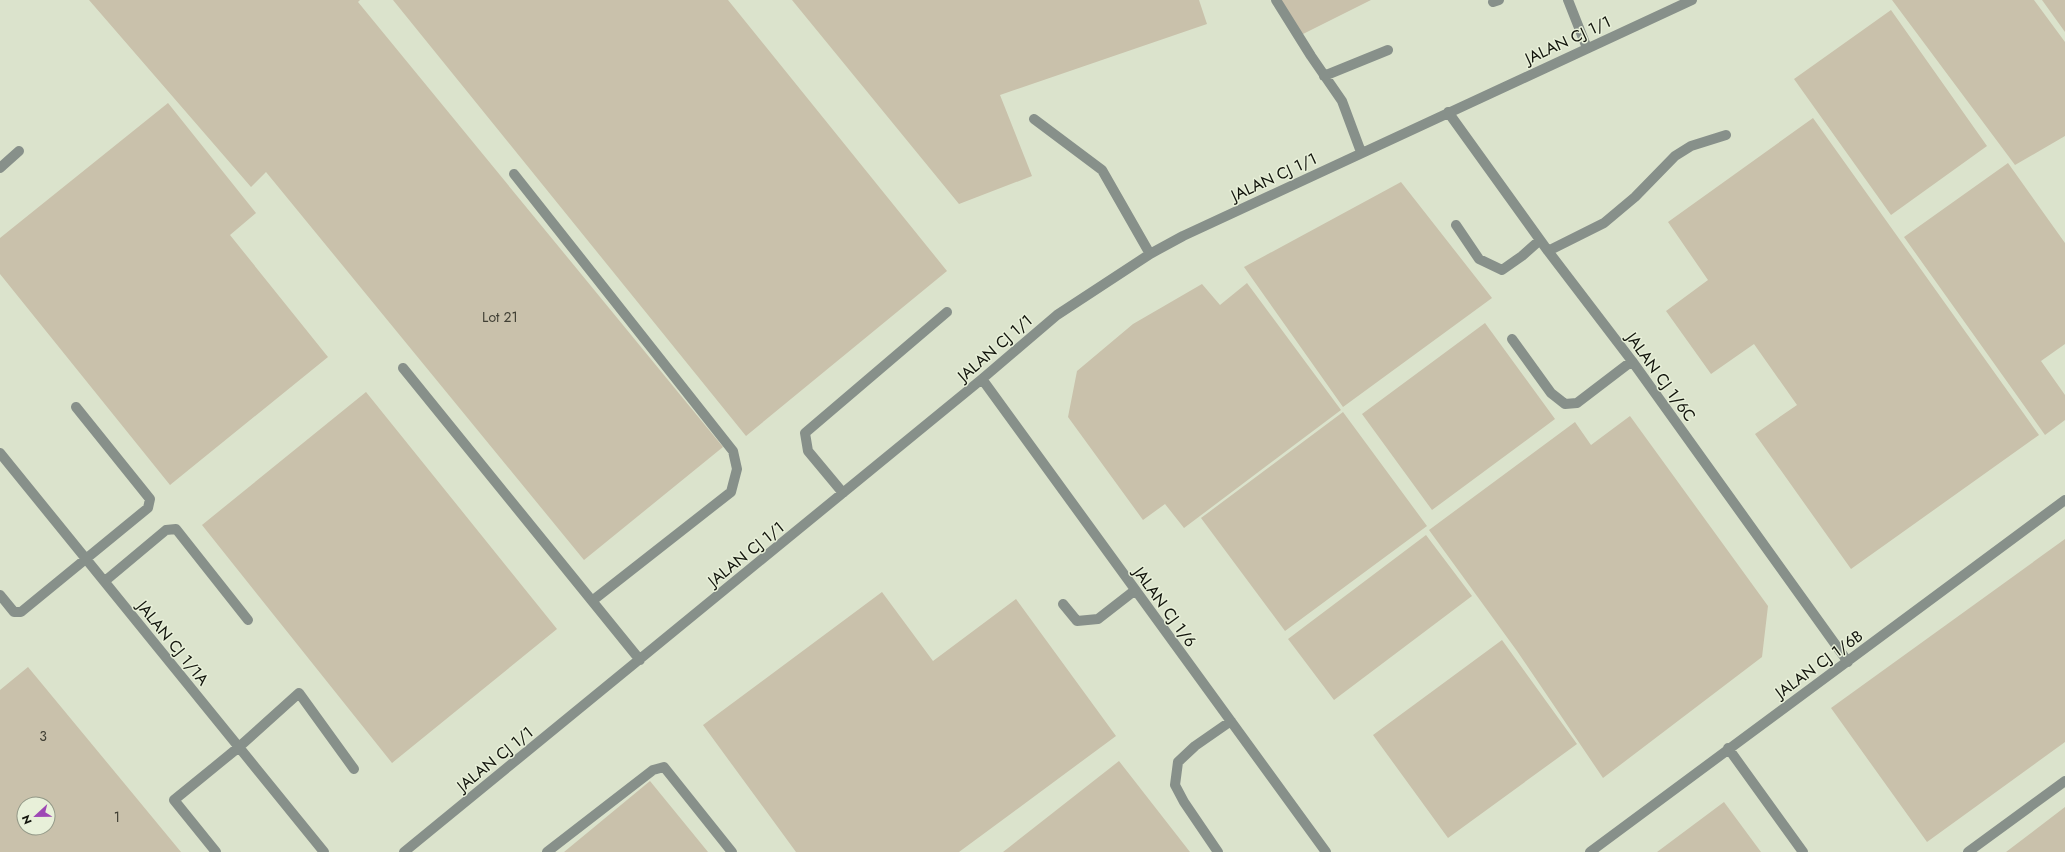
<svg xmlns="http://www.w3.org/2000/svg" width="2065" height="852" viewBox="0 0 2065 852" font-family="Jost,sans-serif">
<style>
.building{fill:#c9c1ab;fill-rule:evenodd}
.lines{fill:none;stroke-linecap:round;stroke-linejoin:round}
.minor{stroke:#87908a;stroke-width:10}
.labels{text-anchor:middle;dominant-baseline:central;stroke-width:3;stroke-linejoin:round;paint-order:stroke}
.number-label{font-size:14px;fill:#403f34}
.street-label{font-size:16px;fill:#12140c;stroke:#e8f0d9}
</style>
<rect width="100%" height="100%" fill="#dbe3cc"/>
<path class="building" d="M89,0H360L358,2L723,447L584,560L266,172L251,187Z
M393,0H728L947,271L746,436Z
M792,0H1199L1207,24L1000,95L1032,176L959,204Z
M1276,0H1371L1295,38Z
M1892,0H2034L2065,42V136L2015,165Z
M2042,0H2065V32Z
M1891,10L1987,146L1891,215L1794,79Z
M168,103L256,213L230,235L328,357L170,485L0,274V238Z
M1813,118L2039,435L1851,569L1755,434L1797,405L1754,344L1711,374L1666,311L1708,280L1668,222Z
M2008,163L2065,243V344L2041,361L2065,395V420L2045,435L1904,237Z
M1401,182L1492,298L1343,407L1244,267Z
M1247,283L1341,410L1184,528L1165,504L1143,520L1068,417L1077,371L1133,324L1202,284L1220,305Z
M1485,323L1555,419L1432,510L1362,414Z
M366,392L557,629L392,763L202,525Z
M1343,412L1427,526L1285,631L1201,518Z
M1630,416L1768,606L1762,657L1603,778L1517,651L1429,530L1575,422L1591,445Z
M1426,535L1472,596L1334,700L1288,639Z
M2065,539V742L1927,842L1831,708Z
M882,592L933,661L1016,599L1116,736L959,852H796L703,725Z
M1502,640L1577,744L1448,838L1373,735Z
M28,667L124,783L181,852H0V690ZM24,804H48V828H24Z
M1119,761L1190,852H1003Z
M650,781L708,852H564Z
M1724,802L1761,852H1657Z
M2065,807V852H2006Z"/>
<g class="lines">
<path class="minor" d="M1276,0L1311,56L1342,101L1361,152
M1568,0L1587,48
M1493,2L1499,0
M1324,76L1388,50
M1448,112L1548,251L1632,361L1848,662
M1034,119L1102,170L1150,254
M0,168L19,151
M514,174L733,451L737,469L731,492L592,601
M1456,225L1479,259L1502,270L1522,256L1540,240
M1548,251L1604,223L1635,197L1675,156L1691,146L1726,135
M1512,339L1551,393L1565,404L1577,403L1632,361
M403,368L640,660
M982,379L1326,852
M0,453L324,852
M843,493L808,451L805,433L947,312
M105,581L166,530L176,529L248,620
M0,595L14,612H21L148,508L150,499L76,407
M1063,604L1077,621L1098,619L1134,591
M1728,748L1803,852
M216,852L174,800L239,747L299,693L354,769
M404,852L982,379L1057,315L1150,254L1183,236L1692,0
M547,852L653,770L664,767L732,852
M1218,852L1184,802L1175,785L1178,762L1195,746L1231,721
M1590,852L2065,500
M1968,852L2065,781"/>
</g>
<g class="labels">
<g class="number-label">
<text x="500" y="317">Lot 21</text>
<text x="43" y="736">3</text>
<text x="117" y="817">1</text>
</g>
<g class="street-label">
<text transform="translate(1568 40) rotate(-25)">JALAN CJ 1/1</text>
<text transform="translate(1274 177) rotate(-25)">JALAN CJ 1/1</text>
<text transform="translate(995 348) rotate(-41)">JALAN CJ 1/1</text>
<text transform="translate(1661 377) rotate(54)">JALAN CJ 1/6C</text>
<text transform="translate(746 554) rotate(-39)">JALAN CJ 1/1</text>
<text transform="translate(1165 607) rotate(54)">JALAN CJ 1/6</text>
<text transform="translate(173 643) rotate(51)">JALAN CJ 1/1A</text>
<text transform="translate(1819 664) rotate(-36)">JALAN CJ 1/6B</text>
<text transform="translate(495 759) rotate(-39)">JALAN CJ 1/1</text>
</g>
</g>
<g transform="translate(36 816) rotate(248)"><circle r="19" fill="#e8f0d9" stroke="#929887"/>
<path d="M0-3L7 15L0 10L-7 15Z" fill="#9e48b5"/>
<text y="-6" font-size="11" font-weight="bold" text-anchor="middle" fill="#12140c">N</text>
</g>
</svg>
